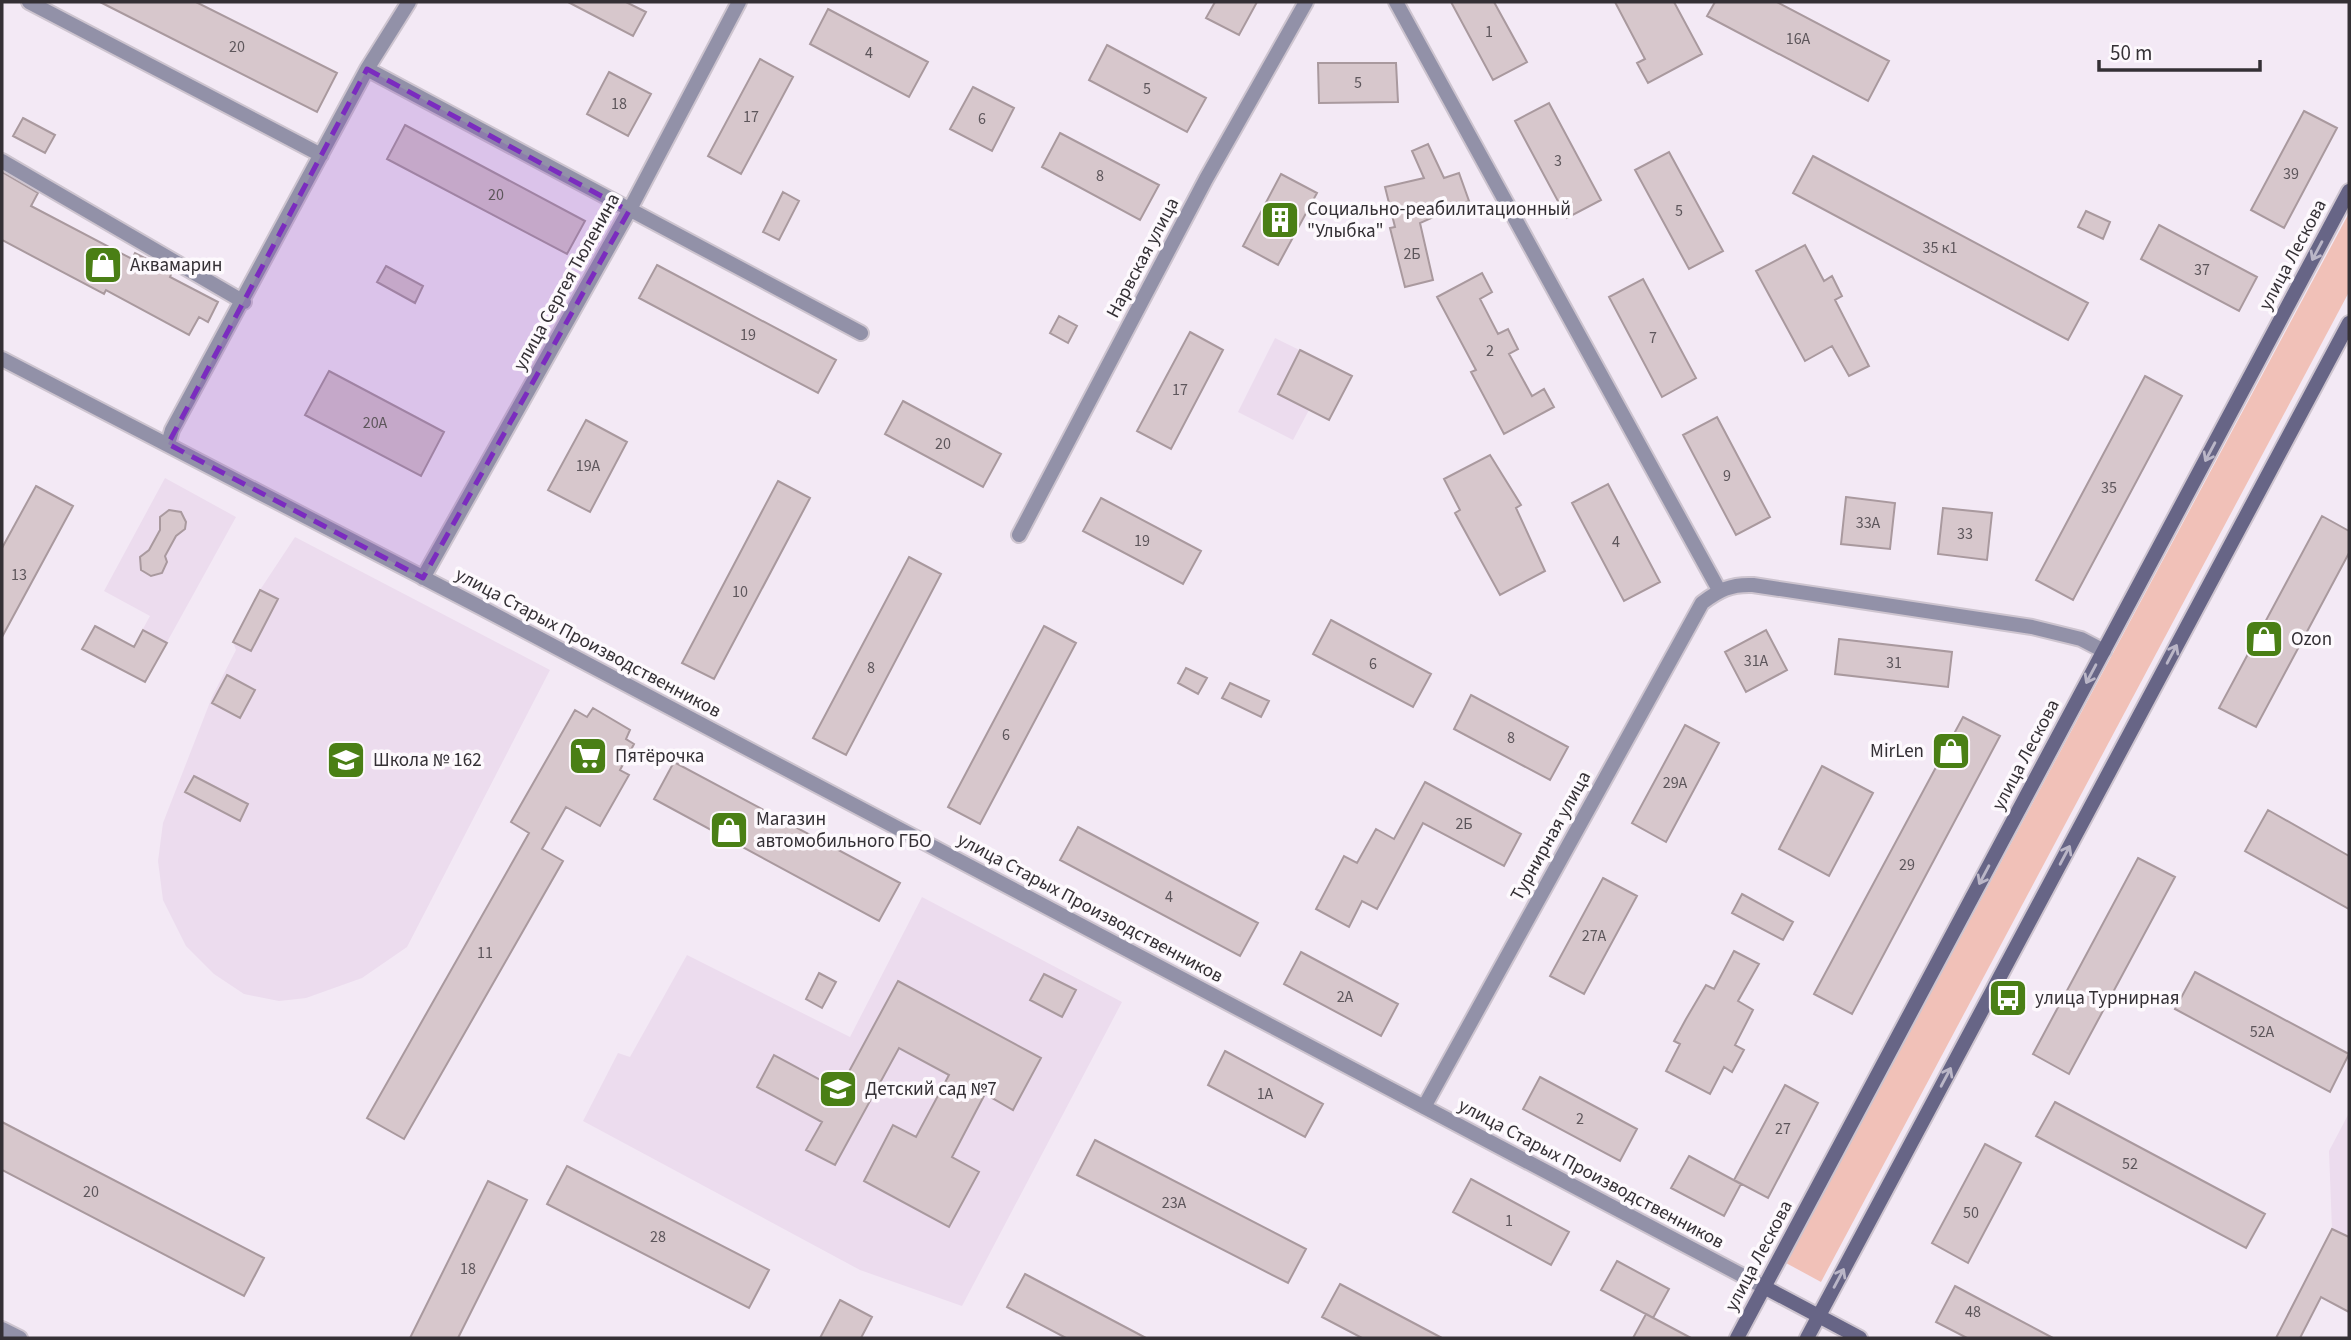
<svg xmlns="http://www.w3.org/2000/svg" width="2351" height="1340" viewBox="0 0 2351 1340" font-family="'Source Sans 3',sans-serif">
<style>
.built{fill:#ecdcee}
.green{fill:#f1c1b8}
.building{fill:#d7c7cc;stroke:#a9999e;stroke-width:2}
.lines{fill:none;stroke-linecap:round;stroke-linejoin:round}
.street-casing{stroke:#cdc4cf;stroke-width:18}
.secondary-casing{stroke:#cdc4cf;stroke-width:18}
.street{stroke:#9291a8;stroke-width:14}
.secondary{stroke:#676586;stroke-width:14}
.oneway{stroke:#bab6c7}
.marked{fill:#7b2cbf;fill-opacity:0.2;stroke:#7b2cbf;stroke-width:5;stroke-dasharray:14 9;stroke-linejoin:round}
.labels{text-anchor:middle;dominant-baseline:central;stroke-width:7;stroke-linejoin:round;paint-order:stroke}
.number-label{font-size:16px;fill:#5d565b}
.poi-label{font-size:19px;fill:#343035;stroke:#fdf9fd;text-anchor:start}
.street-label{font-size:19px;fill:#343035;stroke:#fdf9fd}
</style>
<rect width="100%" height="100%" fill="#f3e9f5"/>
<path class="built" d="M1275,338L1352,376L1329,420L1309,410L1293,440L1238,412Z
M165,478L236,517L145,682L121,669L150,616L104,591Z
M295,537L550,670L407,947L362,978L306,998L279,1001L244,994L214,974L186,946L163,900L158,861L163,823L212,697L236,650L233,642L260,590Z
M922,897L1122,1002L962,1306L860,1270L583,1121L618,1053L630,1057L687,955L850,1037Z
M2349,1113V1237L2332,1229L2329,1151Z"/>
<path class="green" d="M2349,213V292L1821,1282L1786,1263Z"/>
<path class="building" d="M100,2H196L337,73L317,112Z
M568,2H626L646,12L633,36Z
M1215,2H1257L1239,35L1206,18Z
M1451,2H1494L1527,62L1493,80Z
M1615,2H1674L1702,54L1648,83L1637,63L1645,59Z
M1715,2H1777L1889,61L1868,101L1707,16Z
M828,9L928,62L909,97L810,44Z
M1107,45L1206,98L1187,132L1089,80Z
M760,59L793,77L741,174L708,156Z
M1318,63H1396L1398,102L1319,103Z
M609,72L651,94L628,136L587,114Z
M973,87L1014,108L992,151L950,129Z
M1549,103L1601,200L1567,218L1515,121Z
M2304,111L2337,128L2284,228L2251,210Z
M23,118L55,135L45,153L13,136Z
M405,125L585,221L567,254L387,159Z
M1060,133L1159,185L1140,220L1042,167Z
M1428,144L1444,178L1459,173L1469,201L1420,223L1433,280L1405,287L1390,228L1395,227L1385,187L1424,178L1412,151Z
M1669,152L1723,251L1689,269L1635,170Z
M1813,156L2088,303L2068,340L1793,193Z
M2,172L38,193L31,206L132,259L135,253L172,272L170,277L218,302L208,322L199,317L189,335L106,290L104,294L2,240Z
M1281,174L1317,193L1278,265L1243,246Z
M783,192L799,201L779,240L763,232Z
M2086,211L2110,222L2103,239L2078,227Z
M2159,225L2257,277L2239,311L2141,259Z
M1805,245L1824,281L1832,276L1842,296L1835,300L1869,366L1849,376L1832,346L1805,361L1756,271Z
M657,265L836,360L818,393L639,298Z
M386,266L423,286L415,303L377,282Z
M1482,273L1492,292L1480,299L1498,334L1508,329L1518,349L1509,354L1532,396L1544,389L1554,407L1504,434L1471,372L1476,370L1437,297Z
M1643,279L1696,378L1662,397L1609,297Z
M1059,316L1077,326L1068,343L1050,333Z
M1190,332L1223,350L1171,449L1137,431Z
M1300,350L1352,376L1329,420L1278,394Z
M329,371L444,432L421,476L305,415Z
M2145,376L2182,396L2073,600L2036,580Z
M903,401L1001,454L983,487L885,434Z
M1717,417L1770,517L1736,535L1683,435Z
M586,420L627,442L590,512L548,490Z
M1490,455L1521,505L1516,508L1545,571L1500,595L1455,513L1460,510L1444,479Z
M778,481L810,498L714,679L682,663Z
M1608,484L1660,582L1624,601L1572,503Z
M36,486L73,506L2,637V548Z
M1846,497L1895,503L1890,549L1841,544Z
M1101,498L1201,551L1183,584L1083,531Z
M1943,508L1992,513L1987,560L1938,554Z
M169,510L181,512L186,522L185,529L176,536L165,556L167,562L162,573L151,576L141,570L140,557L149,550L160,530V517Z
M2322,516L2349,531V553L2256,727L2219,708Z
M909,557L941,574L846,755L813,738Z
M260,590L278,599L251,651L233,642Z
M1331,620L1431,674L1413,707L1313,654Z
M95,626L134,647L143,630L167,643L145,682L82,649Z
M1044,626L1076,643L980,824L948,807Z
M1766,630L1787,670L1746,692L1725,652Z
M1839,639L1952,652L1948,687L1835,674Z
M1186,668L1207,678L1198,694L1178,683Z
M227,675L255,690L240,718L212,703Z
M1230,683L1269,701L1261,717L1222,698Z
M1471,695L1568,747L1550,780L1454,729Z
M593,708L630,730L626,739L634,744L620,770L629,775L600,826L566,807L542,849L563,861L404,1139L367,1118L529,833L511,822L575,710L587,717Z
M1963,717L2000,736L1852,1014L1814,994Z
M1685,725L1719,743L1666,842L1632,823Z
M674,762L900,883L879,921L654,799Z
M1822,766L1873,793L1829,876L1779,849Z
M194,776L248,804L240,821L185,792Z
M1425,782L1521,834L1504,866L1423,823L1377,909L1362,901L1349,927L1316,909L1344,856L1357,863L1376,829L1394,839Z
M2268,810L2349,856V909L2245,851Z
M1078,827L1258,923L1240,956L1060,860Z
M2138,858L2175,877L2069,1074L2033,1054Z
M1603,878L1637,896L1584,994L1550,976Z
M1742,894L1793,922L1783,940L1732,913Z
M1734,951L1759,964L1738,1001L1753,1010L1735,1045L1744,1050L1732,1072L1724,1067L1710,1094L1666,1071L1680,1044L1674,1041L1686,1019L1706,985L1714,989Z
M1301,952L1398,1004L1381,1036L1284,984Z
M2195,972L2349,1054L2330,1092L2175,1009Z
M819,973L836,982L822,1008L806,999Z
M1044,974L1076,990L1062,1017L1030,1000Z
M898,981L1041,1058L1013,1110L985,1094L952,1157L979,1172L949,1227L864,1181L893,1125L916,1137L949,1075L899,1048L835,1165L806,1150L822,1122L757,1087L774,1055L839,1090Z
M1225,1051L1323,1104L1305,1137L1208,1085Z
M1540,1077L1637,1129L1620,1161L1523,1109Z
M1785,1085L1818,1103L1768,1198L1734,1180Z
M2055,1102L2265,1214L2246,1248L2036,1136Z
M2,1122L264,1258L244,1296L2,1170Z
M1095,1140L1306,1249L1288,1283L1077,1175Z
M1985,1144L2021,1163L1968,1263L1932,1243Z
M1689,1156L1741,1184L1724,1216L1671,1188Z
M567,1166L769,1270L749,1308L547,1204Z
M1471,1179L1569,1232L1551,1265L1453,1212Z
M488,1181L527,1200L458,1338H410Z
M2332,1229L2349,1237V1312L2321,1297L2300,1338H2276Z
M1617,1261L1669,1289L1653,1318L1601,1290Z
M1025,1274L1146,1338H1066L1007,1307Z
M1340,1284L1442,1338H1362L1322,1317Z
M1955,1286L1985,1302L2053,1338H1967L1936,1322Z
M840,1300L872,1317L861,1338H820Z
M1646,1314L1691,1338H1633Z"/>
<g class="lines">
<g class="street-casing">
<path id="street" d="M29,2L321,155
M1396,2L1719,590
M367,69L861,333
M2,161L244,302
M2,359L480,607L1764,1287
M168,444L172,430L367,69L409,2
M1019,535L1206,179L1306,2
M423,578L629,211L739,2
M1424,1107L1702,603C1719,590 1731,584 1753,585L2032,627L2081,639L2104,651
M2,1329L20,1338"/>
</g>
<g class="secondary-casing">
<path id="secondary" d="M1764,1287L1860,1338
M1737,1338L2349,191
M1807,1338L2349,323"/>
</g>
<use href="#street" class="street"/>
<use href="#secondary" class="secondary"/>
</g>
<defs><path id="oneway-shaft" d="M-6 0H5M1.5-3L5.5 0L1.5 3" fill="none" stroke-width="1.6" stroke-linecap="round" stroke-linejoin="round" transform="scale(1.75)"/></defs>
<g class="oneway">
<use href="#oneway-shaft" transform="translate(2317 251) rotate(118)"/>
<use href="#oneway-shaft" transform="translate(2210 452) rotate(118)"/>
<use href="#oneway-shaft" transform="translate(2172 654) rotate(-62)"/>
<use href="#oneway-shaft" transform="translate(2091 674) rotate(118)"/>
<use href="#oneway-shaft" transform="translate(2065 855) rotate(-62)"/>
<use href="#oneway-shaft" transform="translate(1984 875) rotate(118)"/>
<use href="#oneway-shaft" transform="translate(1946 1077) rotate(-62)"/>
<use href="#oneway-shaft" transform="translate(1839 1278) rotate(-62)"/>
</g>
<path class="marked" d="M367,69L629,211L423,578L168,444Z"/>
<defs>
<g id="building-square" transform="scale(2.0125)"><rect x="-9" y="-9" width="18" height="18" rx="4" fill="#4a7f15" stroke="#fdf9fd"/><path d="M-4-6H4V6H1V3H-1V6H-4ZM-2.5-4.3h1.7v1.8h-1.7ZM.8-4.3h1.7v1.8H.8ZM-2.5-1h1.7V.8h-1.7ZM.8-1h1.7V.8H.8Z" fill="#fff"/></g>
<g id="shop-square" transform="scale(2.0125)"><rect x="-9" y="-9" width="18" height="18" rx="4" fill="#4a7f15" stroke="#fdf9fd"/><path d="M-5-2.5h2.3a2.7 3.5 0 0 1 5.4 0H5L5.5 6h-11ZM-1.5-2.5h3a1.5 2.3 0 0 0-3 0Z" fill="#fff"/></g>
<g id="supermarket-square" transform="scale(2.0125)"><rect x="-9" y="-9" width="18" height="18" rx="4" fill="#4a7f15" stroke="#fdf9fd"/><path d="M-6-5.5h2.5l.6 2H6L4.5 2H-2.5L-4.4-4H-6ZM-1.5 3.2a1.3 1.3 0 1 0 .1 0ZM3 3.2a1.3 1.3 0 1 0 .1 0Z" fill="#fff"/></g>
<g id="school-square" transform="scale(2.0125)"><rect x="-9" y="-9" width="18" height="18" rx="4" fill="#4a7f15" stroke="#fdf9fd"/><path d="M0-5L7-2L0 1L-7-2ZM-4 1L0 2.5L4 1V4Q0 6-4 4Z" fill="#fff"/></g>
<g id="bus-square" transform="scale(2.0125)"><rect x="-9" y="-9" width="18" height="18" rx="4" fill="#4a7f15" stroke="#fdf9fd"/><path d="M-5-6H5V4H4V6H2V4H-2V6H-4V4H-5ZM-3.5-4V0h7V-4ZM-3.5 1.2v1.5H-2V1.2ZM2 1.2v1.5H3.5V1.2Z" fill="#fff"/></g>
</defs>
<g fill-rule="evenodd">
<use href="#building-square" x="1280" y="220"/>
<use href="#shop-square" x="103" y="265"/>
<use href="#shop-square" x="2264" y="639"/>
<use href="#shop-square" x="1951" y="751"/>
<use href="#supermarket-square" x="588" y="756"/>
<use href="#school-square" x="346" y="760"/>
<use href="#shop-square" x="729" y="830"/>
<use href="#bus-square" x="2008" y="998"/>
<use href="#school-square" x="838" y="1089"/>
</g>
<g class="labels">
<g class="number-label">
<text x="1489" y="32">1</text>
<text x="1798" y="39">16А</text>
<text x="237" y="47">20</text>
<text x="869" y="53">4</text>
<text x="1358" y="83">5</text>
<text x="1147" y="89">5</text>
<text x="619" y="104">18</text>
<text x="751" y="117">17</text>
<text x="982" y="119">6</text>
<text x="1558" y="161">3</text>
<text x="2291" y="174">39</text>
<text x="1100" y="176">8</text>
<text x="496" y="195">20</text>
<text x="1679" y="211">5</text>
<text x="1940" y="248">35 к1</text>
<text x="1412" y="254">2Б</text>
<text x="2202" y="270">37</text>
<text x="748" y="335">19</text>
<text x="1653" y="338">7</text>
<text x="1490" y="351">2</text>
<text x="1180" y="390">17</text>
<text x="375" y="423">20А</text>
<text x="943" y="444">20</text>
<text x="588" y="466">19А</text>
<text x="1727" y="476">9</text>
<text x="2109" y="488">35</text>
<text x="1868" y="523">33А</text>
<text x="1965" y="534">33</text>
<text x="1142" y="541">19</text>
<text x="1616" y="542">4</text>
<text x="19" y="575">13</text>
<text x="740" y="592">10</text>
<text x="1756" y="661">31А</text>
<text x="1894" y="663">31</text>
<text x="1373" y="664">6</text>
<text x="871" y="668">8</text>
<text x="1006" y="735">6</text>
<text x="1511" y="738">8</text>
<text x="1675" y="783">29А</text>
<text x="1464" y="824">2Б</text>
<text x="1907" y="865">29</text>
<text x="1169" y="897">4</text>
<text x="1594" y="936">27А</text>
<text x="485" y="953">11</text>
<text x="1345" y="997">2А</text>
<text x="2262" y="1032">52А</text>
<text x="1265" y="1094">1А</text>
<text x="1580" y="1119">2</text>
<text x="1783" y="1129">27</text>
<text x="2130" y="1164">52</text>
<text x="91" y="1192">20</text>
<text x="1174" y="1203">23А</text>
<text x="1971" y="1213">50</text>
<text x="1509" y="1221">1</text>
<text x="658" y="1237">28</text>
<text x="468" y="1269">18</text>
<text x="1973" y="1312">48</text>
</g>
<g class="poi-label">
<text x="1307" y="209">Социально-реабилитационный<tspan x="1307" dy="22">"Улыбка"</tspan></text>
<text x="130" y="265">Аквамарин</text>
<text x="2291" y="639">Ozon</text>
<text x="1924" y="751" text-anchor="end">MirLen</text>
<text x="615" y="756">Пятёрочка</text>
<text x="373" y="760">Школа № 162</text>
<text x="756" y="819">Магазин<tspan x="756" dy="22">автомобильного ГБО</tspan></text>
<text x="2035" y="998">улица Турнирная</text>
<text x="865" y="1089">Детский сад №7</text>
</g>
<g class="street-label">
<text transform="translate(2293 255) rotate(-62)">улица Лескова</text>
<text transform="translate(1143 258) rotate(-62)">Нарвская улица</text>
<text transform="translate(567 282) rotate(-61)">улица Сергея Тюленина</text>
<text transform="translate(588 643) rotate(28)">улица Старых Производственников</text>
<text transform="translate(2026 755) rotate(-62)">улица Лескова</text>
<text transform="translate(1551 836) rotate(-61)">Турнирная улица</text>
<text transform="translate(1090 908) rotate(28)">улица Старых Производственников</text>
<text transform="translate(1591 1174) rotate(28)">улица Старых Производственников</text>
<text transform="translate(1759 1256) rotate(-62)">улица Лескова</text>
</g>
</g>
<rect width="2351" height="1340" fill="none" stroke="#343035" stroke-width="7"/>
<path d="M2099 60v10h161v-10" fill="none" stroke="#343035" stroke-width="3.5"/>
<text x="2110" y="60" font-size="21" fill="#343035" stroke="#fdf9fd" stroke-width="5" paint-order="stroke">50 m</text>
</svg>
